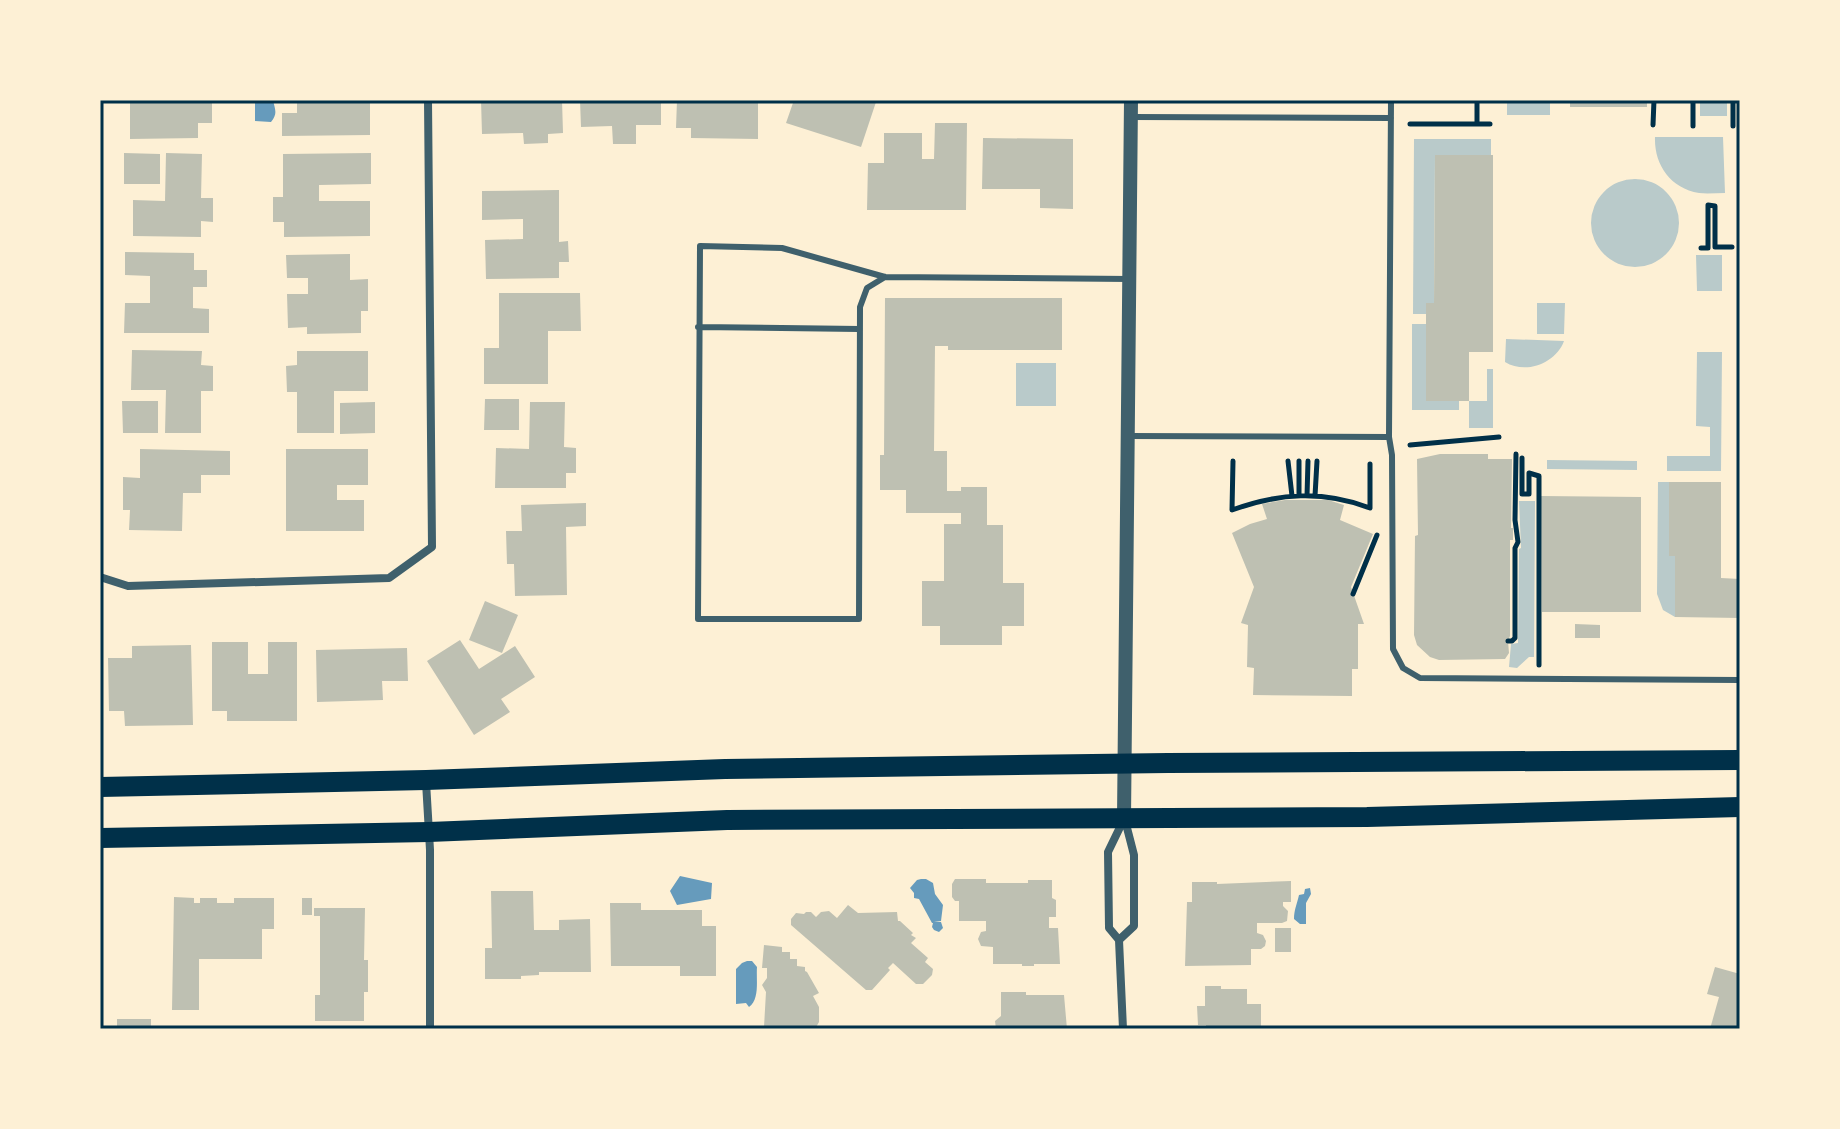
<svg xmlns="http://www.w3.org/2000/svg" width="1840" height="1129" viewBox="0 0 1840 1129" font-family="Poppins,sans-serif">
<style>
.green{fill:#b9caca}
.water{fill:#669bbc}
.building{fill:#bec0b2}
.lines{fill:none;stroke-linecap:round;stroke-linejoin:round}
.path{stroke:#003049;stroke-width:5}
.service{stroke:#3f606c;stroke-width:6}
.minor{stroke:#3f606c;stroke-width:8}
.tertiary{stroke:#3f606c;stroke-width:14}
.primary{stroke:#003049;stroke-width:20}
.neatline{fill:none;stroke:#003049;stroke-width:3}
</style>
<rect width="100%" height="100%" fill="#fdf0d5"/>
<path class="green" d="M1507,100H1550V115H1507Z
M1700,100H1727V116H1700Z
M1655,137H1723L1725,193C1716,193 1707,194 1699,193C1670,188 1654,164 1655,137Z
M1414,139H1491V155H1435L1434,303H1426V314H1413Z
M1591 223a44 44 0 1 1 88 0a44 44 0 1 1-88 0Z
M1696,255H1722V291H1697Z
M1537,303H1565L1564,334H1537Z
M1412,324H1426L1459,401V410H1412Z
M1506,339L1564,341C1556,363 1526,375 1505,362Z
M1697,352H1722L1721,471H1667V456H1710V427L1696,426Z
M1016,363H1056V406H1016Z
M1487,369H1493V428H1469V401H1487Z
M1547,460L1637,461V470L1547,469Z
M1658,482H1669V555L1675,556V617L1663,610L1657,594Z
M1519,501H1535L1534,657H1529L1517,668L1509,667L1511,644L1518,643L1519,549L1521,548Z"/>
<path class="water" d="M255,100H273C275,110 278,113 271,122L255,121Z
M680,876L712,883L711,899L677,905L670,891Z
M921,879H926L933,883L935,894L943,905L941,921H934L941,922L943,928L939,932L934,930L932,927L933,923H932L919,899L914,898V893L910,888L917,880Z
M1310,888L1311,894L1306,903V924H1300L1294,919C1294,910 1297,904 1299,895L1304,894L1305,889Z
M747,961H752L757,967C756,980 760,999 749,1007L746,1003L736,1004V969L742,963Z"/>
<path class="building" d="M212,100V123H198V138L130,139V101Z
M297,100L370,101V135L282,136V113H297Z
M481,100H562L563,133L548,134V143L524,144L523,133L482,134Z
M580,100H661V125H636V144H613L612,126L581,127Z
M677,100H758V139L691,138V128H676Z
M794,100H871L876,102L861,147L786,123Z
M1570,100H1647V107H1570Z
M935,123H967L966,210H867L868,163H884V133H922V159H934Z
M983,138L1073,139V209L1040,208V189H982Z
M124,153L160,154V184H124Z
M166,153L202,154L201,198H213V222L201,221V237L133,236V200L165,201Z
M371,153V184L319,185V201H370V236L284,237V222H273V197H283V154Z
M1435,155H1493V352H1469V401H1426V303H1434Z
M559,190V242L568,241L569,262H559V278L486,279L485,240L523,239V219L482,220V191Z
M125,252L194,253V270H207V287H193V308L209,309V333H124L125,303H150V276L125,275Z
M350,254V280L368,279V311H361V333L307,334V327L288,328L287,294H308V278H287L286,255Z
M499,293H580L581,331H548V384H484V348H499Z
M885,298H1062V350H948V346H935L934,451H947V491H961V487H987V525H1003V583H1024V626H1002V645H940V626H922V581H944V524H961V513H906V490H880V455H884Z
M132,350L202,351L201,365L213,366V391H201V433H165L166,390H131Z
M297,351H368V391H334V433H297V392H287L286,366L297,365Z
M485,399H519V430H484Z
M122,401H158V433H123Z
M375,402V433L340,434V403Z
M530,402H565L564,447L576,448V473H566V488H495L496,448L529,449Z
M140,449L230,451V475H201V493H183L182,531L129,530L130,510H123V477L140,478Z
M286,449H368V485H337V500H364V531H286Z
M1440,454H1488V459H1512L1511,528H1513V540H1510V636L1508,641L1509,653L1505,659L1439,660L1430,657L1417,645L1414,635L1415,536L1418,535L1417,459Z
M1669,482H1721V578L1740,579V618L1675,617V556H1669Z
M1541,496L1641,497V612H1542Z
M1285,500H1328L1344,505L1340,520L1373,534L1351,587L1364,624H1358V669H1352V696L1253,695L1254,668L1247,667L1248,625L1241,623L1254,587L1232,533L1250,524L1267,519L1262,504Z
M586,503V526L566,527L567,595L515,596L514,564H507L506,531H522L521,505Z
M485,601L518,615L502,653L469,640Z
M1575,624L1600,625V638H1575Z
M460,640L479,669L515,646L535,677L501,699L510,712L474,735L427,661Z
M212,642H248V674H268V642H297V721H227V711H212Z
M191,645L193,725L125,726L124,711H109L108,658H132V646Z
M407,648L408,681H382L383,700L317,702L316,650Z
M955,879H986V883H1028V880H1052V898L1056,900V917H1049V928H1058L1060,964H1034V966H1022V964H993V947L981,946L978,939L981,932L986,931V921H959V901H955L952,897V884Z
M1291,881V902H1283V906L1288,911L1287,921L1282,923H1257V933L1263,935L1266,941L1265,946L1261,949H1251V965L1185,966L1187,902H1192V882H1217V884Z
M491,891H533L534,930H559V920L590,919L591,972H539V975L521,976V979H485V948H492Z
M174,897L194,898V903H200V898H217V903H234V898H274V929H262V959H199V1010H172Z
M302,898H312V915H302Z
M610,903H641V910H702V926H716V976H680V966H611Z
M848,905L858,913L897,912L898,921H900L913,933L911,935L916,938L911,943L928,958L925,962L933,969L932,975L923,984H916L893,963L888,968L890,970L872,990H866L791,925V919L796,913L804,914L806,912H811L816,917L821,912L829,911L837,918Z
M314,908H365L364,960H368V992H364V1021H315V995H320V916H314Z
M1275,928H1291V952H1275Z
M764,945L782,947V952H790V959H797V966L805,967V971L807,972L819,993L813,996L819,1007V1022L815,1029L764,1027L766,992L762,985L767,978V968H762Z
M1715,967L1740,974V1029H1710L1719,997L1707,994Z
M1205,986H1221V989H1247V1004H1261V1029H1206V1025H1198L1197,1006H1205Z
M1001,992H1026V995H1064L1067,1029H996L995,1021L1001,1016Z
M117,1019H151V1029H117Z"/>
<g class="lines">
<path class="path" d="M1693,100V126
M1410,124H1490
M1477,124V100
M1653,125L1654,100
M1733,126V100
M1701,248H1708V205L1715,206V247H1732
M1410,445L1499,437
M1522,458V494H1529V473L1539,476V665
M1233,461L1232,510C1279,493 1322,490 1370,508V464
M1288,461L1292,496
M1299,495V461
M1307,496L1308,461
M1315,496L1317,461
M1353,594L1377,535
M1508,641H1512L1515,638V548L1518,542L1515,520L1516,454"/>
<path class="service" d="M1391,100L1389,437L1392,455L1393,649L1403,668L1420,678L1740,680
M1131,117L1391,118
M885,277L867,288L860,307L859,619H698L700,246L782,248L885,277L1130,279
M698,327L859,329
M1128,436L1389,437"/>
<path class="minor" d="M100,577L128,586L389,578L432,547L428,100
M426,782L430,850V1029
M1119,940L1134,926V855L1125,820
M1123,1029L1119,940L1109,928L1108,852L1123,821"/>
<path class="tertiary" d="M1124,819L1131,100"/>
<path class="primary" d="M100,787L426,780L725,769L1168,763L1740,760
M100,838L429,832L727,820L1367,817L1740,807"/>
</g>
<rect width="1840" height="1129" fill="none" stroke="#fdf0d5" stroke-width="204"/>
<rect x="102" y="102" width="1636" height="925" class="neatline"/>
</svg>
